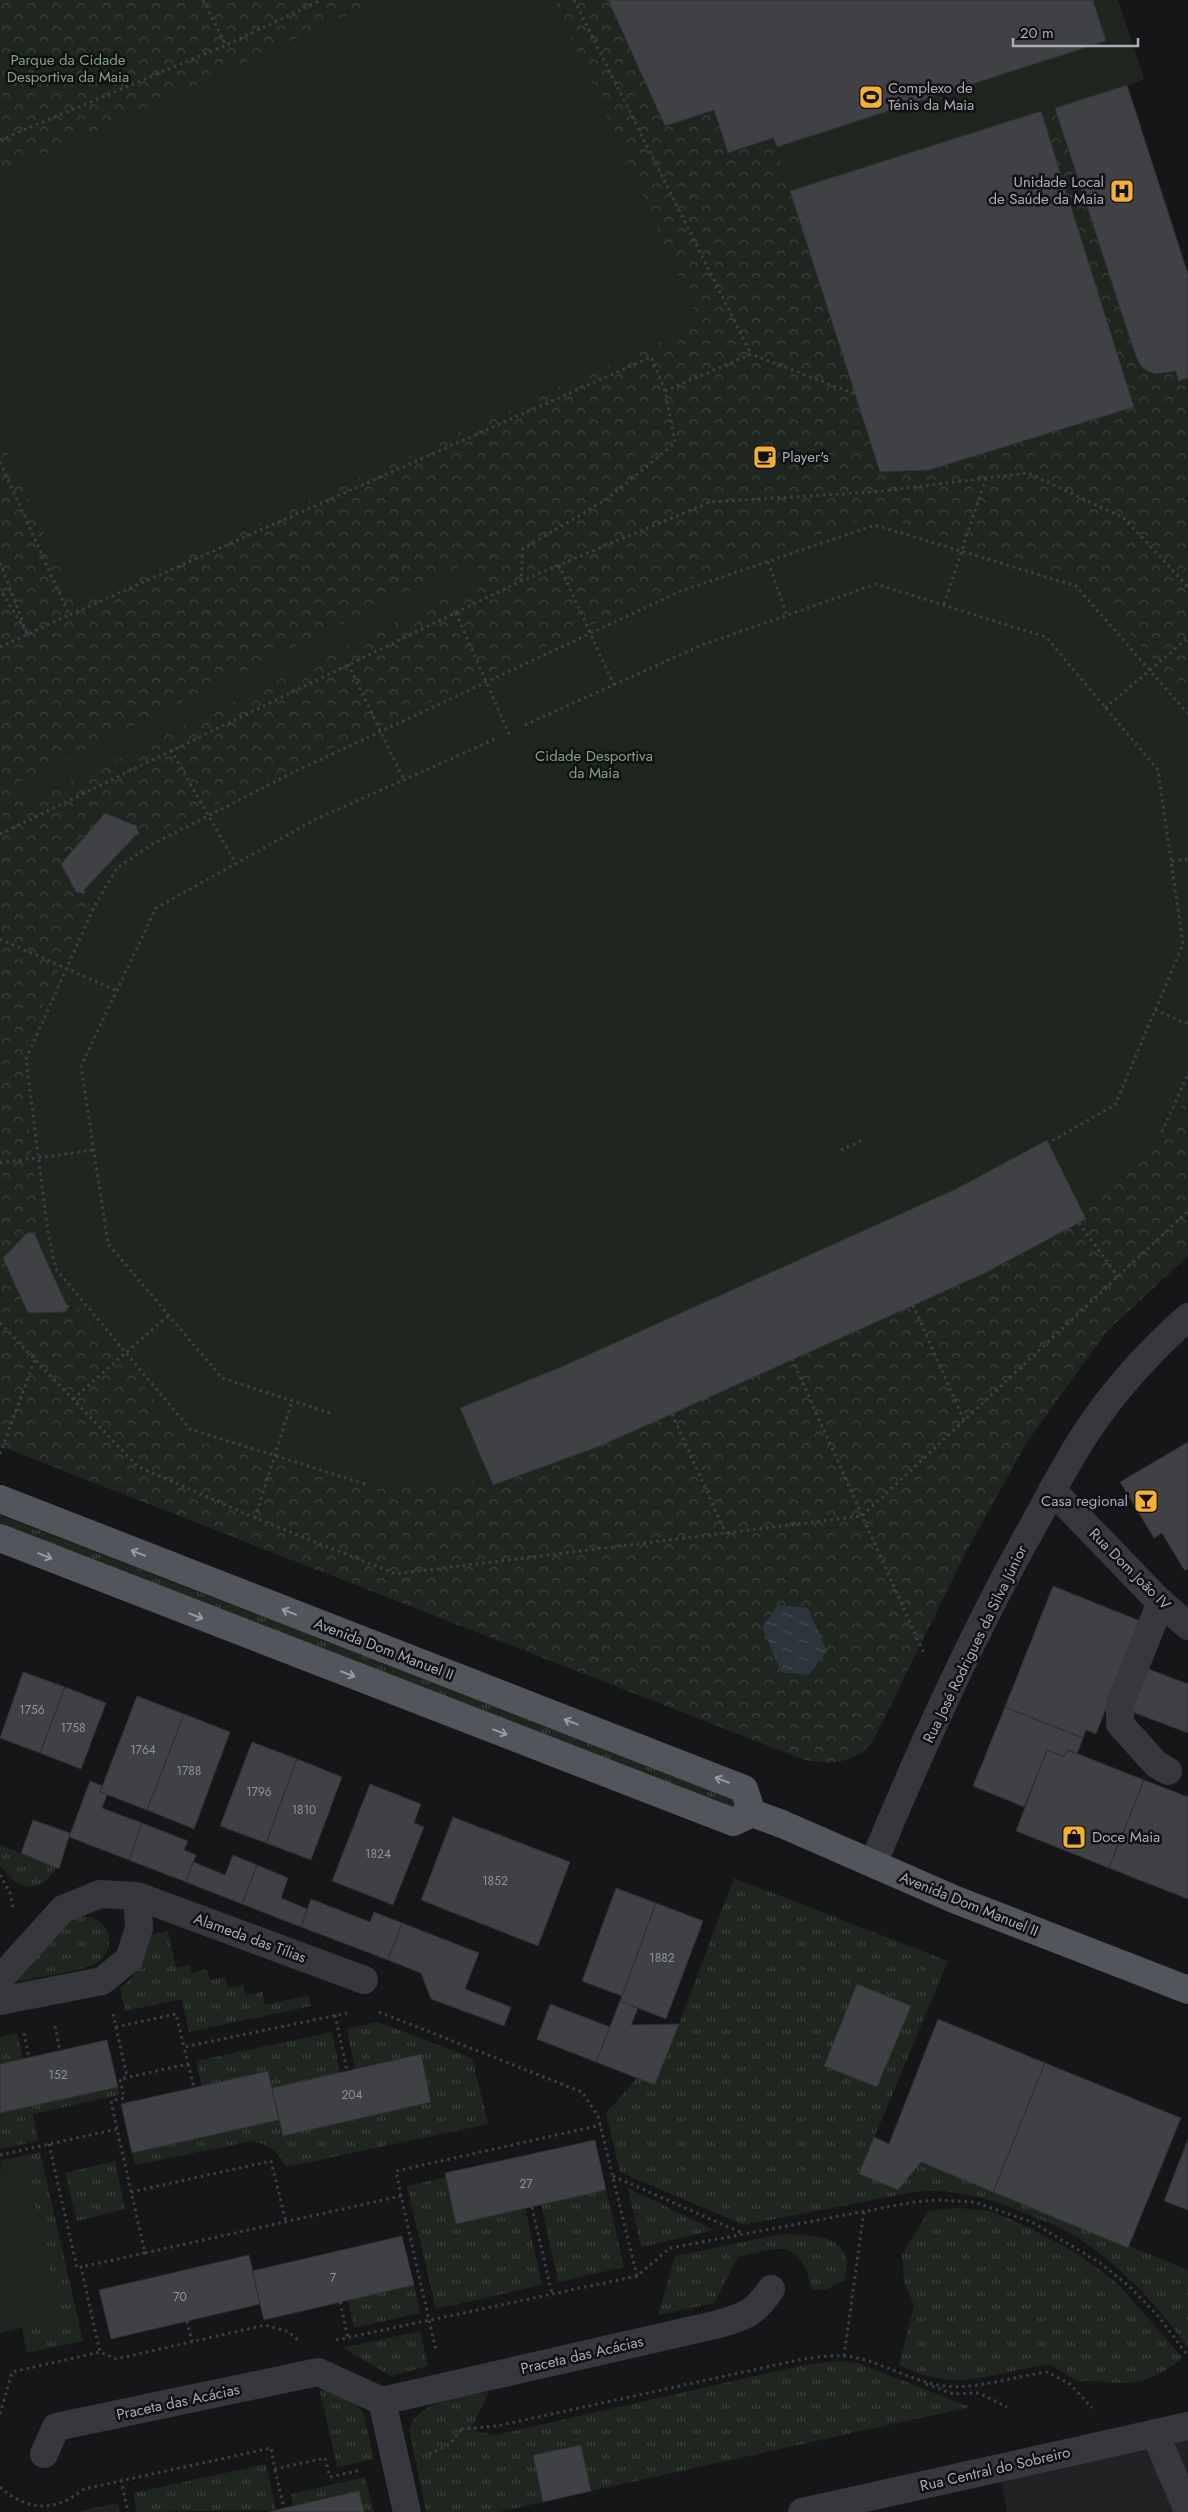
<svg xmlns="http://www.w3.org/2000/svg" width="1188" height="2512" viewBox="0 0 1188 2512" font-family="Jost,sans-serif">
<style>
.built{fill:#222225}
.grass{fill:url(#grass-tufts)}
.park{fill:url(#park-crowns)}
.pitch{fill:#1e261f}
.water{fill:url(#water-ripples)}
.building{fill:#404145;stroke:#303034}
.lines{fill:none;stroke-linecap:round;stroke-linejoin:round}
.path{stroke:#3d3f44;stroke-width:3;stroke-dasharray:2.5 4;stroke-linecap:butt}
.minor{stroke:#37383d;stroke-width:28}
.major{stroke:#53555c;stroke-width:28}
.oneway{stroke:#979ba6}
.labels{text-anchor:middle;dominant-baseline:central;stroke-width:5;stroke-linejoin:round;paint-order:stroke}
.number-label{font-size:12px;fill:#8e929b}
.park-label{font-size:15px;fill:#7fa381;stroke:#111113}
.poi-label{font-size:15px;fill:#a8adb8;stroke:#111113;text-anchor:start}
.street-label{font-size:15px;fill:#a8adb8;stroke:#111113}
</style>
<defs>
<pattern id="grass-tufts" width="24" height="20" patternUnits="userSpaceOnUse" patternTransform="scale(1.25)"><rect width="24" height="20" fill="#1e261f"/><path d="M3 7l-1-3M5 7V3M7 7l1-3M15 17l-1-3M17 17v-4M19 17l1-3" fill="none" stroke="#3c433d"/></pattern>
<pattern id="park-crowns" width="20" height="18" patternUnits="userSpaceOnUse" patternTransform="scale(1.25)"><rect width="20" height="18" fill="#1e261f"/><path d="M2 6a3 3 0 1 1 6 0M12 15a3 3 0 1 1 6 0" fill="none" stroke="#3c433d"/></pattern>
<pattern id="water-ripples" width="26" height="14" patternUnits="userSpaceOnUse" patternTransform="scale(1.25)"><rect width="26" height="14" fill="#2c353c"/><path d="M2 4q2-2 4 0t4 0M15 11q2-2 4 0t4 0" fill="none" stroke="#485056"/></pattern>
</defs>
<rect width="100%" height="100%" fill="#161618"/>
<path class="built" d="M1188,2428V2504L1158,2435Z
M1152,2437L1185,2512H1007L999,2472Z"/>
<path class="grass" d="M0,1515L747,1805L744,1814L0,1525Z
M0,1845L56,1867C46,1889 24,1894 7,1874C6,1872 1,1867 0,1865C0,1860 0,1850 0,1845Z
M734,1878L948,1961L859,2174L898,2190L921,2162L1188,2270V2348C1157,2304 1121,2266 1075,2236C1059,2226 1038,2219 1020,2211C984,2197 952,2188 913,2192L744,2225L620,2172L606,2113L637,2078L656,2085Z
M79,1916C90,1916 101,1919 106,1929C113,1940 108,1956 97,1963C82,1971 36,1977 17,1982L63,1927Z
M168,1931L176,1968L190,1965L192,1973L207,1969L210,1980L225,1977L228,1988L243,1985L246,1995L262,1992L265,2005L309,1995L311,2006L189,2032L182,1999L125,2011L120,1988C139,1976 140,1957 143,1937Z
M378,2022L472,2058L488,2124L286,2167C278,2151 269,2144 252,2141L135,2165L132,2153L279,2120L283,2136L431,2102L420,2054L355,2069L347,2029Z
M332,2032L340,2073L272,2088L267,2071L202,2086L196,2061Z
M17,2033L23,2059L0,2064V2037Z
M118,2087L119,2095L33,2114L38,2141L0,2149V2113Z
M40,2152L83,2341L27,2353L22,2328L60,2319L26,2165L1,2171L0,2161Z
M115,2161L125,2209L77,2221L65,2173Z
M446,2177L525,2208L542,2285L436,2309L407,2186Z
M628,2188L714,2230L641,2247Z
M606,2190L624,2267L558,2282L541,2205Z
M957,2208L992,2211L1032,2229L1078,2254L1118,2284L1183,2358C1163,2373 1145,2384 1118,2383C1104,2382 1093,2379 1079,2382L1049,2364C991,2373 957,2394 899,2365L914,2305L904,2281L902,2254L929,2211Z
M782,2234C803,2234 847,2234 847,2264C847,2269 845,2275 844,2280L827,2289L811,2290C810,2274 801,2253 785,2249C776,2247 748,2255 738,2257L714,2303L658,2315L675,2256Z
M414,2285L420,2313L354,2328L348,2300Z
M420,2331L428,2366L391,2376L343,2348Z
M841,2361L858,2363L970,2407L591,2491L580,2445L533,2455L543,2502L498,2512H426L409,2431C415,2400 463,2398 489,2392L472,2427L479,2432L496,2435L804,2365Z
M328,2390L352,2398L364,2415L374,2459L337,2467L320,2391Z
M266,2464L276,2510L137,2512L133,2493Z
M365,2477L374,2512L293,2506L291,2494Z
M118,2503L120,2512H76Z"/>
<path class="park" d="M0,0H1118L1144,79L1127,86L1188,274V1256L1107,1331L1027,1442L966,1552L873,1741C855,1765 826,1766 799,1758L0,1446Z"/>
<path class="pitch" d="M383,0H554L700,323L77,606L0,436V174Z
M608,0H1118L1144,79L790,191L773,139L728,153L713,110L665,126Z
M875,515L1082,579L1188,699V1091L1170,1131L1082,1212L776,1367L600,1446L493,1485L489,1478L367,1490L186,1438L78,1307L71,1306L65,1312L28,1313L3,1258L27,1233L36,1232L40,1225L21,1058L87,904L85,894L76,892L61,864L105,813L137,826L139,835L148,837L679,583Z
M473,560L483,580L30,801L20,781Z
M26,2165L60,2319L0,2333V2171Z"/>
<path class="water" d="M778,1605L808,1608L827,1651L809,1675L781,1672L762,1627Z"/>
<path class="building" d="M608,0H1093L1106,41L777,147L773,138L728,153L714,110L665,126Z
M1127,85L1188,274V378L1178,381L1176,371L1155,374L1147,371L1141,366L1135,354L1055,108Z
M1041,111L1134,407L929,470L880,472L790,191Z
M105,813L137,826L139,835H136L84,890L85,894L76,892L61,864Z
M1047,1140L1086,1219L985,1273L703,1400L600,1446L493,1485L460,1408L561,1367L956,1189Z
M36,1232L35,1235L66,1304L70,1306L65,1312L28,1313L3,1258L27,1233Z
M1188,1442V1568L1185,1571L1162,1533L1154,1538L1120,1482Z
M1053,1586L1140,1621L1096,1734L1086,1730L1083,1738L1005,1707Z
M1143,1667L1188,1684V1733L1127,1710Z
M23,1672L65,1687L40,1753L0,1738Z
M65,1687L106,1703L81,1769L40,1753Z
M137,1696L184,1714L147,1810L100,1792Z
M1005,1707L1083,1738L1077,1754L1068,1750L1064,1757L1047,1750L1024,1807L973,1786Z
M184,1714L230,1732L194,1829L147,1810Z
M252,1742L297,1759L266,1843L220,1826Z
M1047,1750L1064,1757L1068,1750L1144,1780L1109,1868L1016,1831Z
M297,1759L342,1777L311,1860L266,1843Z
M1144,1780L1188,1797V1899L1109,1868Z
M90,1781L103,1786L100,1792L107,1795L102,1808L142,1823L129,1860L69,1837Z
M370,1784L421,1804L414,1823L424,1827L393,1905L332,1881Z
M453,1817L570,1862L538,1946L421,1900Z
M33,1820L70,1833L59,1869L21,1853Z
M142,1823L188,1841L184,1850L196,1855L186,1882L129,1860Z
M233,1855L257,1865L242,1904L186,1882L193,1862L225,1875Z
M257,1865L288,1878L281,1898L307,1909L301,1927L242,1904Z
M616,1888L656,1903L622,1996L582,1981Z
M311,1899L370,1922L374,1912L402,1923L388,1960L301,1927Z
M656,1903L703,1921L666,2019L620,2001Z
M402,1923L479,1953L465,1989L511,2007L504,2026L431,1999L421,1973L388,1960Z
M857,1984L911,2006L877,2087L824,2066Z
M620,2001L638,2008L631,2025L679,2024L655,2085L596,2062Z
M550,2004L610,2027L596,2062L537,2039Z
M938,2019L1045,2063L993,2192L921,2162L898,2190L859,2174L874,2137L889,2144Z
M107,2040L118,2087L0,2113V2064Z
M421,2054L431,2102L283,2136L272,2088Z
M1045,2063L1181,2118L1128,2248L993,2192Z
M268,2071L279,2120L132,2153L121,2104Z
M1188,2139V2210L1164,2201Z
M595,2140L606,2190L456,2224L445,2173Z
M402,2236L414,2285L264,2320L252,2271Z
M249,2255L260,2304L111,2339L99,2290Z
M581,2445L591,2491L543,2502L533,2455Z
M359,2491L364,2512H269L284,2508Z"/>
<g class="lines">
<path class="path" d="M203,0L226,45
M574,0L751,354
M0,140L226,45L321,0
M665,391L751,354L855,394
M0,462L69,615L651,357L665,391L675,443L607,499L523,549L521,581
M768,562L787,615
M0,563L28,635L0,589
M559,565L614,685
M944,604L986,478
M456,613L510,736
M0,647L69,615
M348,664L404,780
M1105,708L1188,638
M525,725L702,645L876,584L1046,637L1158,770L1183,944L1115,1105L1050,1142
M171,750L236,864
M0,834L521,581L710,502L873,492L1028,473L1124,518L1188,587
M1172,861L1188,859
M0,939L117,991
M1155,1010L1188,1024
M1162,1132L1188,1074
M841,1150L865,1139
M0,1163L94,1150
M1079,1223L1118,1277
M913,1305L964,1421
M0,1323L137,1466L255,1518L396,1574L862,1516L1188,1211
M792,1359L925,1656
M73,1399L169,1315
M330,1413L222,1378L108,1244L81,1066L156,908L316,819L495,739
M672,1414L726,1534
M0,1454L35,1359
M365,1484L190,1429L55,1268L47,1225L26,1059L94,907L117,868L151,845L294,772L681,591L875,525L1076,586L1188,714
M255,1518L292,1401
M0,1875L10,1893L13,1909
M379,2012L582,2092L598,2116L637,2276
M113,2014L116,2027L176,2014L184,2047L347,2013
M335,2015L347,2071
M55,2026L60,2051
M116,2027L127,2077
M24,2033L29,2057
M188,2064L194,2088
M117,2129L111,2101L124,2098L120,2079L188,2064L184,2047
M49,2144L77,2268L81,2267L100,2352
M0,2155L117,2129L145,2253L81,2267
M613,2176L742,2233
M131,2192L271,2161L286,2222
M401,2196L396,2171L601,2125
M532,2207L552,2294
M145,2253L401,2196L436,2351
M340,2302L348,2338
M187,2321L192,2342
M336,2340L637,2276L670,2248L914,2202L937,2200L974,2202L1032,2222L1100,2263L1129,2286L1159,2317L1188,2356
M844,2356L864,2211
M926,2384L953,2394L979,2393L1007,2407
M0,2414L12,2372L100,2352L116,2359L265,2325L289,2332L298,2340
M461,2429L497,2426L803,2359C817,2357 832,2355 846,2356C880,2360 910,2382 945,2386C973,2390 1017,2376 1047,2372L1070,2384L1092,2408
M429,2454L450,2444L461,2429
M275,2470L284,2508
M121,2480L128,2512
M0,2487C28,2512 55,2512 84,2489L271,2448L275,2469L325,2458L330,2477L361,2470"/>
<path class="minor" d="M1052,1490L1157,1599L1188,1626
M1161,1602L1120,1704V1724L1156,1764L1168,1771
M873,1864C918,1755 967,1646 1024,1542C1046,1504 1065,1463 1090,1427C1117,1387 1152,1349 1188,1317
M0,1979L63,1909L100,1894L137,1896
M0,2001L102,1981L129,1959L139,1928L137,1896L364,1980
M382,2401L719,2324C746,2316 755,2313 771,2289
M1155,2433L1188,2511
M44,2454L56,2427L318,2372L382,2401L407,2512
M802,2512L1188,2426"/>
<path class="major" d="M0,1499L744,1789L752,1813
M0,1538L733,1822L752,1813L782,1824L956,1900L1188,1990"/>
</g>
<defs><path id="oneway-shaft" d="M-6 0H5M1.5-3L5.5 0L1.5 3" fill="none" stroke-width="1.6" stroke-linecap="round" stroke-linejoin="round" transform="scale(1.25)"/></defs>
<g class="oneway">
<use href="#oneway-shaft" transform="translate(138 1553) rotate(-159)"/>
<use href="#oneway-shaft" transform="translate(45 1556) rotate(22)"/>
<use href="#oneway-shaft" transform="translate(289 1612) rotate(-159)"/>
<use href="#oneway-shaft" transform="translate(196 1616) rotate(21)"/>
<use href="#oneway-shaft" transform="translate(348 1674) rotate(21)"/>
<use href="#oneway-shaft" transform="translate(571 1722) rotate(-159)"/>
<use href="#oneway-shaft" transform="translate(500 1732) rotate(21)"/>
<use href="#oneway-shaft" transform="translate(722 1780) rotate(-159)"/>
</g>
<defs>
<g id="stadium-square" transform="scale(1.25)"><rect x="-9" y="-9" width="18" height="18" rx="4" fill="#f2b134" stroke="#111113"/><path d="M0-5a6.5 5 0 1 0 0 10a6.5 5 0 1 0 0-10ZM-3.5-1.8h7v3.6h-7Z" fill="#111"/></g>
<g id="hospital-square" transform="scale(1.25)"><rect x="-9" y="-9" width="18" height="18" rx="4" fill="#f2b134" stroke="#111113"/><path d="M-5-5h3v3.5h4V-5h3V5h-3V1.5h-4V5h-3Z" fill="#111"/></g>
<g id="cafe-square" transform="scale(1.25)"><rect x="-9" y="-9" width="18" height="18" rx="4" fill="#f2b134" stroke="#111113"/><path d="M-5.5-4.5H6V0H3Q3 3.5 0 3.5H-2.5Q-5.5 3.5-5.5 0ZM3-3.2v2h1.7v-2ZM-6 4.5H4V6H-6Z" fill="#111"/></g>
<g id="bar-square" transform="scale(1.25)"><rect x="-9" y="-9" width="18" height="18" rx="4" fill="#f2b134" stroke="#111113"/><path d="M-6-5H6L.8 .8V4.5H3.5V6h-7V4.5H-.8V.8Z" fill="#111"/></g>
<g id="shop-square" transform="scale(1.25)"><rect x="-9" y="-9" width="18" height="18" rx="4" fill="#f2b134" stroke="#111113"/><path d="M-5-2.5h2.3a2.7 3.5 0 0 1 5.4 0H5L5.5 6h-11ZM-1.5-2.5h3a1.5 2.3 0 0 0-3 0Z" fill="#111"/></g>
</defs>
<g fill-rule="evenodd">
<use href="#stadium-square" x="871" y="97"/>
<use href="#hospital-square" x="1122" y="191"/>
<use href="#cafe-square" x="765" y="457"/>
<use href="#bar-square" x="1146" y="1501"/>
<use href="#shop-square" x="1074" y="1837"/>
</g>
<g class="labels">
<g class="number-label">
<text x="32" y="1710">1756</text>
<text x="73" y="1728">1758</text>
<text x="143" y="1750">1764</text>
<text x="189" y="1771">1788</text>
<text x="259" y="1792">1796</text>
<text x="304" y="1810">1810</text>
<text x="378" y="1854">1824</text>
<text x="495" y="1881">1852</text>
<text x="662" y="1958">1882</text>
<text x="58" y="2075">152</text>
<text x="352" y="2095">204</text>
<text x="526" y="2184">27</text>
<text x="333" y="2278">7</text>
<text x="180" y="2297">70</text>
</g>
<g class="park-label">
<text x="68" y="60">Parque da Cidade<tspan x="68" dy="17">Desportiva da Maia</tspan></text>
<text x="594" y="756">Cidade Desportiva<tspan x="594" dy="17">da Maia</tspan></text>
</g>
<g class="poi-label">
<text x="888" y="88">Complexo de<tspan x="888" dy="17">Ténis da Maia</tspan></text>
<text x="1104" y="182" text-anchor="end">Unidade Local<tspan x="1104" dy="17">de Saúde da Maia</tspan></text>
<text x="782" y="457">Player's</text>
<text x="1128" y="1501" text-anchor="end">Casa regional</text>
<text x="1092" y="1837">Doce Maia</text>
</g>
<g class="street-label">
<text transform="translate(1130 1569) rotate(45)">Rua Dom João IV</text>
<text transform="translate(975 1644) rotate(-64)">Rua José Rodrigues da Silva Júnior</text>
<text transform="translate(384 1649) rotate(21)">Avenida Dom Manuel II</text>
<text transform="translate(969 1904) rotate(22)">Avenida Dom Manuel II</text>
<text transform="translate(250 1938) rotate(20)">Alameda das Tílias</text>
<text transform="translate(582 2355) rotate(-13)">Praceta das Acácias</text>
<text transform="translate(178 2402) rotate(-12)">Praceta das Acácias</text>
<text transform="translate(995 2469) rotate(-13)">Rua Central do Sobreiro</text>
</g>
</g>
<path d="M1013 38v8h125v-8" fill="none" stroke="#a8adb8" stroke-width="2.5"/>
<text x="1020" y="38" font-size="15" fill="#a8adb8" stroke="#111113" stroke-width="4" paint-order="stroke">20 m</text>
</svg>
